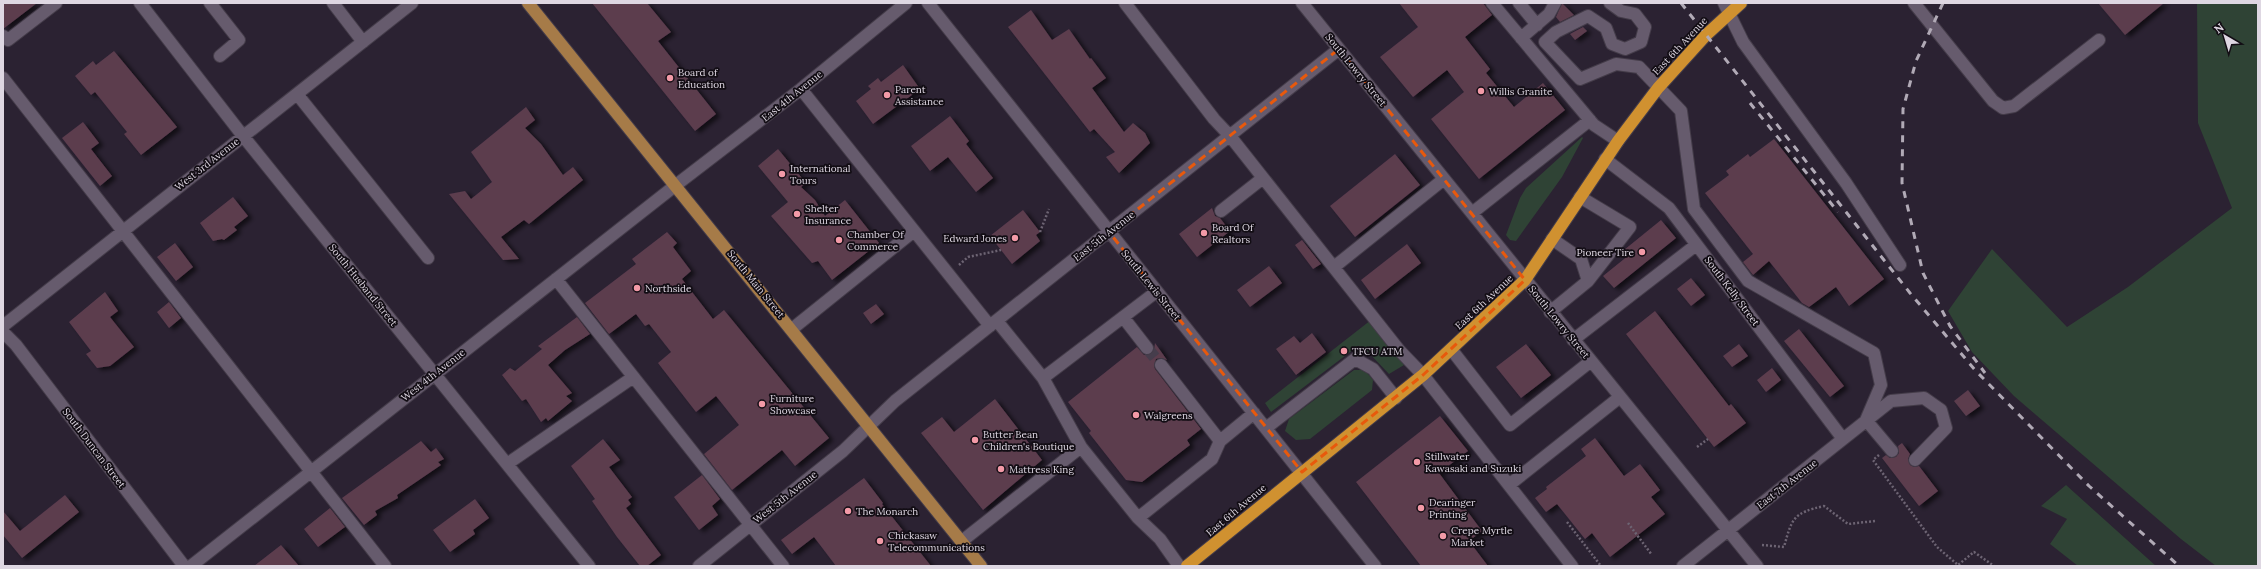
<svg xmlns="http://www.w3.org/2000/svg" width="2261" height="569" viewBox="0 0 2261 569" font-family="Lora,serif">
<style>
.green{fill:#2f4335}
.building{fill:#5b3c4e;filter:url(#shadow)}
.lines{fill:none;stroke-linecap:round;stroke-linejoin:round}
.minor-tunnel{stroke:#463d4c;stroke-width:12;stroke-dasharray:12 6;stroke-linecap:butt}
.minor-casing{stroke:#443c49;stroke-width:14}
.major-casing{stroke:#443c49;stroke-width:14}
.highway-casing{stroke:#443c49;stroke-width:14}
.path{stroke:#6d6473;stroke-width:2.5;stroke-dasharray:2 2;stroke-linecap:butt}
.minor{stroke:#665b6d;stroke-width:12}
.major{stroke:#a67b48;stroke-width:12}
.highway{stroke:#d09130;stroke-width:12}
.rail{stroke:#b1aab6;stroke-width:3;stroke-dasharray:7 7;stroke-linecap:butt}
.marked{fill:none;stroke:#e8590c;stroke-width:3;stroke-dasharray:8 5;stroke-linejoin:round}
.poi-dot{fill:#f39aa7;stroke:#120d14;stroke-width:1.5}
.labels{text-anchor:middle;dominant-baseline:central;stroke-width:3.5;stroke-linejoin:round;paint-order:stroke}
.street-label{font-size:10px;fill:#ded7e2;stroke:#120d14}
.poi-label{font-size:10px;fill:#ded7e2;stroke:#120d14;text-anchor:start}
</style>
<defs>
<filter id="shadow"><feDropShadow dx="4.5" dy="2.5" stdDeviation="2" flood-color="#0009"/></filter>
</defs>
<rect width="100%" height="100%" fill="#2b2232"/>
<path class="green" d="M2197,3H2258V566H2216L2181,539L2014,396L1972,352L1948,311L1992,249L2067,327L2128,287L2232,208L2198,123Z
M1582,137L1583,138L1562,177L1516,241L1510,240L1506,235L1520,198L1526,188Z
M1371,320L1404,365L1389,374L1368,352L1358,346L1271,412L1265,403Z
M1354,370H1365L1373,380L1372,390L1310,439L1296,440L1285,431L1289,419Z
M2066,485L2156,566H2078L2050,544L2067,519L2041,506Z"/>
<path class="building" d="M3,3H37L3,29Z
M592,3H647L671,32L658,41L716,114L695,131Z
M1399,3H1483L1492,15L1465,37L1490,69L1486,73L1514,107L1543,83L1565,110L1479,179L1431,119L1464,92L1447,70L1413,97L1380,57L1418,27Z
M1562,3L1574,15L1560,22L1556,17Z
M2098,3H2164L2125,35Z
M1031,10L1052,40L1069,29L1090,59L1091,58L1106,78L1092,88L1124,132L1133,123L1145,133L1150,143L1119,173L1106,157L1115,152L1094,129L1090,132L1008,27Z
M1583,27L1587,31L1575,40L1570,34Z
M114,51L177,127L141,155L124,134L127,132L95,92L91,95L75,76L93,61L96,65Z
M903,65L920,89L873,124L856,101L871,89L868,86L878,78L881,82Z
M526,107L535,120L525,128L541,144L563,175L573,167L583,180L529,224L524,220L501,237L519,259L503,260L449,194L465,191L471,199L492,182L471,152Z
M950,116L969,141L966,144L993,178L976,192L948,157L930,171L911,146Z
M83,122L99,143L91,149L112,176L100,186L62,138Z
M1774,139L1884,279L1849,306L1836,287L1809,307L1802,303L1769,261L1753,275L1743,262L1753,254L1705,193L1729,175L1726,171L1748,154L1750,157Z
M778,149L806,183L801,187L815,200L825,216L845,200L879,243L832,280L818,261L812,263L771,216L788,202L758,166Z
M1395,154L1420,185L1355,237L1330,206Z
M233,197L248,216L234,227L237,230L224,240L222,239L213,241L200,223Z
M1212,208L1215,216L1220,218L1230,231L1197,257L1179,234Z
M1023,210L1040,232L1036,235L1040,241L1012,264L990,236Z
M1661,220L1676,238L1614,288L1603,276L1629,255L1624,250Z
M667,232L677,243L673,247L691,271L682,279L713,319L724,310L829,438L795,466L782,450L732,490L704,454L739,425L716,396L696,412L658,363L671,352L649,324L645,326L636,314L609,334L585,303L636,264L632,259Z
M1302,240L1321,264L1313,269L1295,245Z
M175,243L193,267L176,281L157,257Z
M1407,244L1421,263L1375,299L1361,280Z
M1269,266L1282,283L1250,307L1237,290Z
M1691,278L1705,295L1691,306L1677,289Z
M105,292L118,311L110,317L134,347L110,366L97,368L86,354L91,351L69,322Z
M169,302L181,318L169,328L157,312Z
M876,304L884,314L871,324L863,313Z
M1655,311L1729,406L1731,404L1746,423L1714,447L1626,334Z
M577,317L590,334L565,350L548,365L572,393L566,396L572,401L548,421L546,418L541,422L526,399L522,401L502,375L510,368L515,371L542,349L538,346Z
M1799,329L1844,386L1830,397L1784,341Z
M1312,333L1326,352L1296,375L1276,349L1294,336L1300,343Z
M1155,343L1167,360L1160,358L1156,359L1154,366L1155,369L1201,429L1187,440L1190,445L1142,482L1126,480L1089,433L1091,431L1068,402L1137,347L1144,355L1151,354L1154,350Z
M1526,344L1551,375L1521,398L1496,367Z
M1739,344L1748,356L1732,367L1723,356Z
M1772,368L1781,380L1766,392L1757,380Z
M1968,390L1980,406L1966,416L1954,401Z
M995,399L1042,460L983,510L921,433L942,417L954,432Z
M1440,416L1468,451L1439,473L1482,531L1469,541L1488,566H1421L1356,482Z
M1595,438L1624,476L1640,464L1660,490L1651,497L1665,514L1610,557L1592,533L1585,539L1557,504L1546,512L1535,498L1547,489L1546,487L1586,456L1581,449Z
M603,439L620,460L609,467L632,497L628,500L631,504L626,508L661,555L647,566H640L617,537L592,501L595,499L571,466Z
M421,441L431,452L436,448L444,459L438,462L441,465L397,495L398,498L375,511L377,515L364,525L342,498Z
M1902,443L1910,454L1908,459L1910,465L1914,467L1919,466L1938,491L1919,506L1882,458L1886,455L1890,458L1896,457L1899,453L1898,446Z
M702,475L720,499L712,506L718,515L699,530L674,497Z
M864,478L883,503L882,504L931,566H836L814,537L792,554L781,540Z
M65,495L79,512L22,558L3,535V511L20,531Z
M475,499L489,518L473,530L475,534L450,552L433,530Z
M330,508L345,527L318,547L304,529Z
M281,545L299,566H254Z"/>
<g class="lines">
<path class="minor-tunnel" d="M1147,348L1161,365"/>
<g class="minor-casing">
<path id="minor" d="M140,3L243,136L589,566
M210,3L239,40L220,56
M333,3L363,42
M928,3L1375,566
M1125,3L1214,119L1230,136L1399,350L1423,375L1572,566
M1302,3L1757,566
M1492,3L1594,125L1618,141
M1519,3L1537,25
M1610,3L1621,11L1635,14L1645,27L1641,42L1625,49L1612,44L1606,28L1588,16L1556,32L1545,42L1580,79L1616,64L1639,67L1681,111L1694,209L1748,281L1874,353L1881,385L1866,420L1892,451
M1724,3L1743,42L1846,183L1900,265
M1914,3L1993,101L2003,108L2014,106L2099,40
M3,36L8,40L56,3
M1521,38L1549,14L1555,3
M3,78L385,566
M801,89L990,326
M297,94L428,258
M1605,159L1669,208L1843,439
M1221,211L1263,178
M1472,213L1590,120
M1552,239L1581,259L1588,281
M1334,267L1444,179
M556,279L783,566
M1550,312L1588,281L1630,227L1580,197
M1123,317L1147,348
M997,321L1043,378L1081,447L1138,518L1160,539L1179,566
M3,326L412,3
M792,329L914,231
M3,332L16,345L184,566
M1573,340L1696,245
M1451,349L1510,425L1591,361
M1161,365L1220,441
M1043,378L1156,292
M1266,428L1355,359L1373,369L1396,398
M507,464L632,378
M1509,485L1620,397
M1138,518L1212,459L1220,441L1254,413
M962,541L1081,447
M191,566L676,185L801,89L906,3
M699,566L843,451L895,401L1339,49
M1683,566L1891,401L1924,398L1941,410L1946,428L1915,460"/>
</g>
<g class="major-casing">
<path id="major" d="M528,3L981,566"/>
</g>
<g class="highway-casing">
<path id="highway" d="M1187,566L1423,375L1525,280L1618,141L1658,88L1706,35L1741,3"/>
</g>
<path class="path" d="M1040,232L1049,209
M959,265L968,257L1001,250
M1697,447L1708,439
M1879,455L1873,460L1937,547L1958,565L1974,552L1994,566
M1567,522L1601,566
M1628,523L1652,555
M1762,545L1784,547C1792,518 1793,513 1824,506L1848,524L1875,521"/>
<use href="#minor" class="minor"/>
<use href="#major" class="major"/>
<use href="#highway" class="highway"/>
<path class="rail" d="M1681,3L1910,293L1975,370L2089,486L2179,566
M1943,3L1916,61L1903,109L1902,183L1923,273L1950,326L1985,373
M1750,103L1838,212"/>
</g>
<path class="marked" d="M1339,49L1525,280L1423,375L1302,472L1109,232Z"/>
<g class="poi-dot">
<circle cx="670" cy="78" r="4"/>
<circle cx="1481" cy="91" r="4"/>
<circle cx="887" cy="95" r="4"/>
<circle cx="782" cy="174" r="4"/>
<circle cx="797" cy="214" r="4"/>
<circle cx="1204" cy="233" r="4"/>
<circle cx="1015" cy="238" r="4"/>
<circle cx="839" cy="240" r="4"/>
<circle cx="1642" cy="252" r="4"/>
<circle cx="637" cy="288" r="4"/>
<circle cx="1344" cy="351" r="4"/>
<circle cx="762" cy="404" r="4"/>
<circle cx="1136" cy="415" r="4"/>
<circle cx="975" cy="440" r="4"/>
<circle cx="1417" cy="462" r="4"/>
<circle cx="1001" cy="469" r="4"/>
<circle cx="1421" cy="508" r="4"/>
<circle cx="848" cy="511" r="4"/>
<circle cx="1443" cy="536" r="4"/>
<circle cx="880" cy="541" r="4"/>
</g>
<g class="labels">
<g class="street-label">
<text transform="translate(1680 46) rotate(-47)">East 6th Avenue</text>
<text transform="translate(1356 70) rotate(51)">South Lowry Street</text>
<text transform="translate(792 96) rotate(-39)">East 4th Avenue</text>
<text transform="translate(207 164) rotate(-38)">West 3rd Avenue</text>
<text transform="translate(1104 236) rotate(-38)">East 5th Avenue</text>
<text transform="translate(756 284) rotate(51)">South Main Street</text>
<text transform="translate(363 285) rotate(51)">South Husband Street</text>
<text transform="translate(1151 285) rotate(51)">South Lewis Street</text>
<text transform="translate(1732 291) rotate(53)">South Kelly Street</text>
<text transform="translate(1484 302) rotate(-43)">East 6th Avenue</text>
<text transform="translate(1559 322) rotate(51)">South Lowry Street</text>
<text transform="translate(433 375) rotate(-38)">West 4th Avenue</text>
<text transform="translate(94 448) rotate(53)">South Duncan Street</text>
<text transform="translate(1787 484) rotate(-38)">East 7th Avenue</text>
<text transform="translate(785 497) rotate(-38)">West 5th Avenue</text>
<text transform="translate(1236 510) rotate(-40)">East 6th Avenue</text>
</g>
<g class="poi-label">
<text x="678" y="72">Board of<tspan x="678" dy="12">Education</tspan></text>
<text x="895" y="89">Parent<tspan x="895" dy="12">Assistance</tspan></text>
<text x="1489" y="91">Willis Granite</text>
<text x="790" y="168">International<tspan x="790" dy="12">Tours</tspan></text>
<text x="805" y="208">Shelter<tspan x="805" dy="12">Insurance</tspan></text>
<text x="1212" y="227">Board Of<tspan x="1212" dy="12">Realtors</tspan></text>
<text x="847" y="234">Chamber Of<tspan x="847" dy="12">Commerce</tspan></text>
<text x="1007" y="238" text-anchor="end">Edward Jones</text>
<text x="1634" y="252" text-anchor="end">Pioneer Tire</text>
<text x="645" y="288">Northside</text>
<text x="1352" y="351">TFCU ATM</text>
<text x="770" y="398">Furniture<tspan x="770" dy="12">Showcase</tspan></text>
<text x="1144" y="415">Walgreens</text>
<text x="983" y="434">Butter Bean<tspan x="983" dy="12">Children's Boutique</tspan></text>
<text x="1425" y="456">Stillwater<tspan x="1425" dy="12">Kawasaki and Suzuki</tspan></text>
<text x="1009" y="469">Mattress King</text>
<text x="1429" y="502">Dearinger<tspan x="1429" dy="12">Printing</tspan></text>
<text x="856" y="511">The Monarch</text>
<text x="1451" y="530">Crepe Myrtle<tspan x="1451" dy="12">Market</tspan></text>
<text x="888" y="535">Chickasaw<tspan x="888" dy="12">Telecommunications</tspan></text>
</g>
</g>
<rect width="2261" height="569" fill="none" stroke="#ded7e2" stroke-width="8"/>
<g transform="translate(2225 36) rotate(322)" stroke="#120d14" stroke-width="3" paint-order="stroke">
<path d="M0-3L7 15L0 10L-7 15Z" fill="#ded7e2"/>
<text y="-6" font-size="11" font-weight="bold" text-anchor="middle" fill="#ded7e2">N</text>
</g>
</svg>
